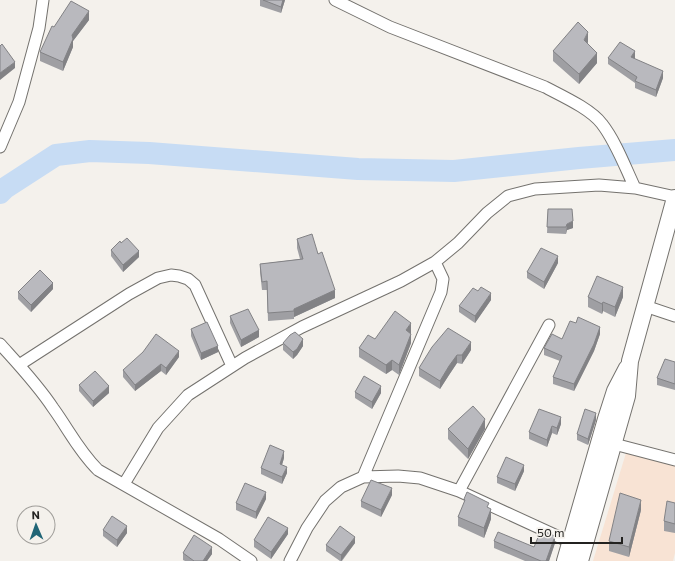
<svg xmlns="http://www.w3.org/2000/svg" width="675" height="561" viewBox="0 0 675 561" font-family="Commissioner,sans-serif">
<style>
.education{fill:#f8e3d4}
.lines{fill:none;stroke-linecap:round;stroke-linejoin:round}
.river{stroke:#c7dcf4;stroke-width:22}
.minor-casing{stroke:#74726e;stroke-width:13}
.secondary-casing{stroke:#74726e;stroke-width:18}
.minor{stroke:#fff;stroke-width:11}
.secondary{stroke:#fff;stroke-width:16}
.wall{fill:#9f9fa3}
.shaded-wall{fill:#828285}
.building{fill:#b9b9be;stroke:#828285}
</style>
<rect width="100%" height="100%" fill="#f4f1ec"/>
<path class="education" d="M626,453L675,464V553L673,561H593Z"/>
<g class="lines">
<path class="river" d="M0,193L5,188L56,155L90,151L149,153L358,169L454,171L579,158L675,150"/>
<g class="minor-casing">
<path id="minor" d="M335,0L390,27L545,87C562,96 591,109 602,124C616,142 625,167 635,188
M0,147L19,102L39,28L43,0
M645,306L675,316
M0,344C18,364 38,385 53,408C69,430 78,450 98,470L219,539L251,561
M19,365L129,294L158,278L171,275L179,276L188,279L195,285L232,366
M614,444L675,460
M363,477L441,292L443,279L435,262
M124,484L158,428L188,395L245,358L302,327L401,281L435,262L458,243L487,213L508,196L535,189L599,185L635,188L675,197
M459,491L549,325
M290,561L307,528L325,501L341,487L363,477L398,476L420,478L459,491L570,542"/>
</g>
<g class="secondary-casing">
<path id="secondary" d="M565,561L606,419L615,391L627,368
M580,561L627,396L630,361L675,198"/>
</g>
<use href="#minor" class="minor"/>
<use href="#secondary" class="secondary"/>
</g>
<path class="wall" d="M260,0H285L281,13L260,6Z
M89,20L73,41V47L63,71L40,61V52L54,27Z
M588,42L587,44L597,63L579,84L553,61V51Z
M608,58H635L634,59L663,78L656,97L635,88V83L608,64Z
M548,209L573,228L567,230L566,234L547,233Z
M297,239L318,254L335,298L294,317V319L268,321L267,290H262L260,272V264L300,259L297,248Z
M111,250L139,257L123,272L111,256Z
M558,263L544,289L527,278V272Z
M53,289L31,312L18,299V292Z
M588,297H623L615,317L603,311L602,314L588,307Z
M491,300L475,323L459,312V306Z
M230,316L259,337L241,347L230,323Z
M191,329L218,352L201,360L191,336Z
M411,333V343L399,375L392,370L386,374L359,357V348L375,339Z
M600,334L594,351L574,391L553,384V377L560,361L544,355V348L562,339Z
M283,343L303,346L297,355L293,359L283,350Z
M471,350L462,364L457,363L449,375L440,389L419,376V368Z
M179,357L166,375L161,371L135,391L123,377V370Z
M675,362V390L657,385V378Z
M79,385L109,393L93,407L79,391Z
M355,392L381,393L372,409L355,398Z
M596,420L588,445L577,440V434Z
M561,424L557,435L552,433L547,447L529,439V432Z
M448,429H485L468,459L448,439Z
M284,458L282,465L287,473L282,484L261,474V468Z
M524,471L515,491L497,483V477Z
M392,495L381,517L361,507V501Z
M266,499L256,519L236,510V503Z
M464,499L489,508L491,519L484,538L458,526V517L464,503Z
M675,503V533L664,531V521Z
M641,510L629,557L609,551V541Z
M103,530L127,533L117,547L103,536Z
M288,534L271,559L254,547V540Z
M494,541L534,547L555,543L549,561H525L494,548Z
M355,543L342,561H340L326,551V545Z
M183,553L212,554L207,561H185L183,560Z"/>
<path class="shaded-wall" d="M283,0H285L281,13V7Z
M89,11V20L73,41V47L63,71V62L72,35Z
M588,32V42L584,50V40Z
M635,51V58L631,64V57Z
M597,53V63L579,84V74Z
M15,62V68L0,80V73Z
M663,71V78L656,97V90Z
M573,221V228L567,230L566,234L567,224Z
M139,251V257L123,272V265Z
M558,256V263L544,289V282Z
M53,283V289L31,312V305Z
M623,287V297L615,317V307Z
M335,290V298L294,317V309Z
M491,293V300L475,323V316Z
M603,302V311L602,314V304Z
M411,323V333L406,340V330Z
M600,327V334L594,351L574,391V384Z
M259,330V337L241,347V340Z
M411,334V343L399,375V365Z
M303,339V346L297,355L293,359V352Z
M471,342V350L462,364V355Z
M218,346V352L201,360V353Z
M179,351V357L166,375V368Z
M457,355V363L449,375L440,389V381L449,366Z
M392,360V370L386,374V365Z
M161,364V371L135,391V385Z
M109,386V393L93,407V401Z
M381,386V393L372,409V402Z
M596,413V420L588,445V439Z
M561,417V424L557,435V428Z
M485,419V429L468,459V449Z
M552,426V433L547,447V440Z
M284,451V458L280,471V464Z
M524,465V471L515,491V484Z
M287,467V473L282,484V477Z
M392,488V495L381,517V510Z
M266,492V499L256,519V512Z
M641,500V510L629,557V547Z
M491,509V519L484,538V528Z
M127,526V533L117,547V540Z
M288,528V534L271,559V552Z
M555,536V543L549,561H546Z
M355,537V543L341,561V555Z
M212,547V554L207,561H203Z"/>
<path class="building" d="M263,0H283L281,7Z
M71,1L89,11L72,35L73,39L63,62L40,52L52,26L54,27Z
M578,22L588,32L584,40L597,53L579,74L553,51Z
M620,42L635,51L631,57L663,71L656,90L635,81L637,77L608,58Z
M2,44L15,62L0,73V46Z
M548,209H572L573,221L567,224L566,227H547Z
M312,234L318,254L322,252L335,290L294,309V311L268,313L267,281L262,282L260,264L303,259L297,239Z
M127,238L139,251L123,265L111,250L120,241L121,243Z
M541,248L558,256L544,282L527,272Z
M40,270L53,283L31,305L18,292Z
M597,276L623,287L615,307L603,302L602,304L588,297Z
M481,287L491,293L475,316L459,306L473,288L478,291Z
M248,309L259,330L241,340L230,316Z
M395,311L411,323L406,330L411,334L399,365L392,360L386,365L359,348L368,335L375,339Z
M578,317L600,327L594,344L574,384L553,377L562,356L544,348L552,334L562,339L570,321L576,323Z
M207,322L218,346L201,353L191,329Z
M448,328L471,342L462,355H457L449,366L440,381L419,368L432,347Z
M295,332L303,339L297,349L293,352L283,343L290,335Z
M156,334L179,351L166,368L161,364L135,385L123,370L143,352Z
M665,359L675,362V384L657,378Z
M95,371L109,386L93,401L79,385Z
M364,376L381,386L372,402L355,392Z
M473,406L485,419L468,449L448,429Z
M539,409L561,417L557,428L552,426L547,440L529,432Z
M585,409L596,413L588,439L577,434Z
M270,445L284,451L280,464L287,467L282,477L261,468Z
M506,457L524,465L515,484L497,477Z
M371,480L392,488L381,510L361,501Z
M245,483L266,492L256,512L236,503Z
M467,492L489,503L487,507L491,509L484,528L458,517L465,500L464,499Z
M620,493L641,500L629,547L609,541Z
M667,501L675,503V524L664,521Z
M112,516L127,526L117,540L103,530Z
M268,517L288,528L271,552L254,540Z
M340,526L355,537L341,555L326,545Z
M541,530L555,536L546,561H541L494,541L498,532L534,547Z
M194,535L212,547L203,561H194L183,553Z"/>
<g transform="translate(36 525) rotate(358)"><circle r="19" fill="#f4f1ec" stroke="#a09e9a"/>
<path d="M0-3L7 15L0 10L-7 15Z" fill="#206576"/>
<text y="-6" font-size="11" font-weight="bold" text-anchor="middle" fill="#232220">N</text>
</g>
<path d="M531 537v6h91v-6" fill="none" stroke="#232220" stroke-width="2"/>
<text x="537" y="537" font-size="12" fill="#232220" stroke="#f4f1ec" stroke-width="3" paint-order="stroke">50 m</text>
</svg>
